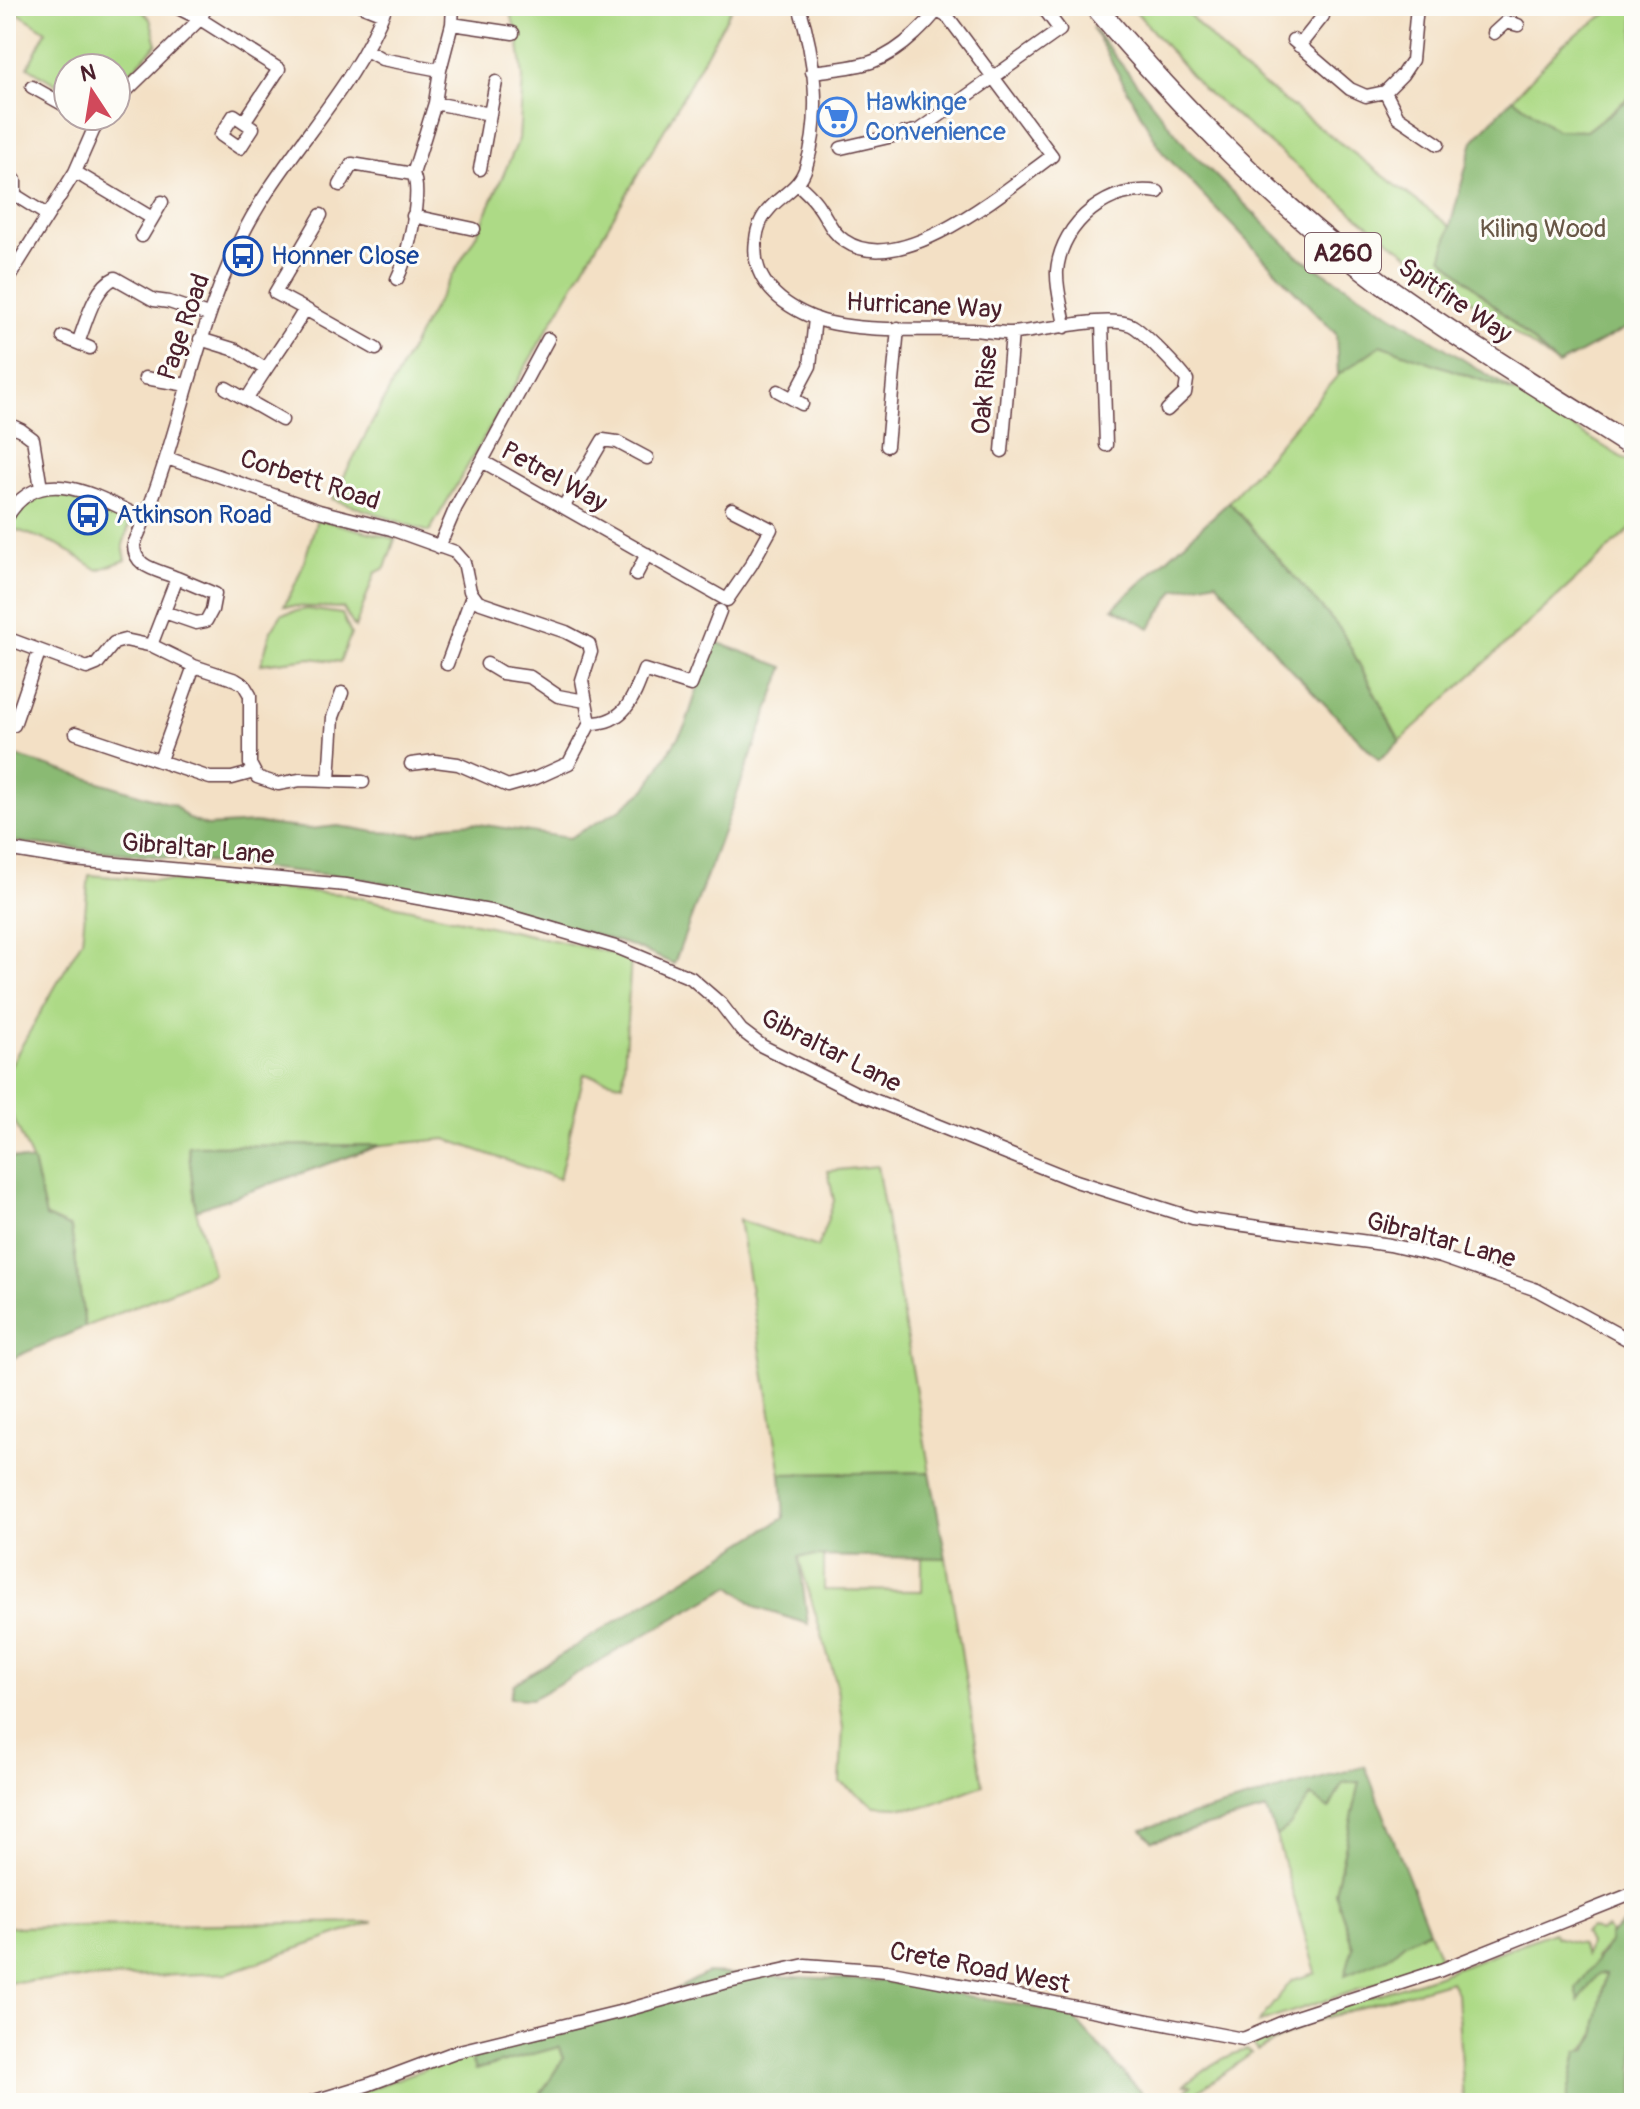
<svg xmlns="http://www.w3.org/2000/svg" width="1640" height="2109" viewBox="0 0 1640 2109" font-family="Pangolin,sans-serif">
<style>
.green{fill:#adda86;stroke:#7c7c58;stroke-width:2}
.forest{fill:#8aba73;stroke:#6a6c4f;stroke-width:2}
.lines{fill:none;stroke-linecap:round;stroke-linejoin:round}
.street-casing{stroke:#633c42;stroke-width:15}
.primary-casing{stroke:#633c42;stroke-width:23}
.street{stroke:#fff;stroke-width:12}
.primary{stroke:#fff;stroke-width:20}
.labels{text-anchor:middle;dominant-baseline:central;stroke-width:6;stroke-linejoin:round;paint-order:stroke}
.shield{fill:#fdfcf7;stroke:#806168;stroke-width:2}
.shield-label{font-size:24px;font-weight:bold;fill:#4a1f2b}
.shop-label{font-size:26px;fill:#366cbe;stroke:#fdfcf7;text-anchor:start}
.park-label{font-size:26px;fill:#685746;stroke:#fdfcf7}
.transit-label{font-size:26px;fill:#164399;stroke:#fdfcf7;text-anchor:start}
.street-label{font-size:26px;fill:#4a1f2b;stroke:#fdfcf7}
</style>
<rect width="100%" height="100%" fill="#fdfcf7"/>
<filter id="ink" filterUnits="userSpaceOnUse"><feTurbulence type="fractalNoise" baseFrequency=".0125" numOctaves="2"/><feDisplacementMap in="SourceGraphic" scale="16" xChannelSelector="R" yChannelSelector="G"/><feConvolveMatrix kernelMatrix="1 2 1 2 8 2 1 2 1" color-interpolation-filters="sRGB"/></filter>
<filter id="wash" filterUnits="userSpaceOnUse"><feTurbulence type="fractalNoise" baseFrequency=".006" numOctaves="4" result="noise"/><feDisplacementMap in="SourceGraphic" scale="32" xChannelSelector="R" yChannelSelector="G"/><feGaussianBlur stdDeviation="1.8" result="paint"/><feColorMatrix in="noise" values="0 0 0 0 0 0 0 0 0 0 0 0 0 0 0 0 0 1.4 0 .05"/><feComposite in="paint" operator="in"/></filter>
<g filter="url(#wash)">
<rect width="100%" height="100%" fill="#f3e0c5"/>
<path class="green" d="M7,6H138L150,19L157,44L116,87V68H68V92L28,67L46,31Z
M507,6H733L667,125L429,532L332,499L424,324L479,230L519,139L523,78L518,35Z
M1131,6H1181L1236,64L1451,227L1442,257L1558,365L1370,226L1202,88Z
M1618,6H1634V81L1629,97L1586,131L1556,130L1513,98L1564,43Z
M1381,345L1515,392L1634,465V526L1400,741L1341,630L1229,502L1338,375Z
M54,493L123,517L122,520L129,526L123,545L126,560L98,570L57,544L8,527C20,503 28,498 54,493Z
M317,519L395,539L385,568L375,573L355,628L343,608L284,606C302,575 307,552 317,519Z
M307,609L342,614L351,634L340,662L311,658L261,664L271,631L282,614Z
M89,875L342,894L631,957L623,1084L584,1074L559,1179L446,1139L382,1145L188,1146L196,1210L213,1274L85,1327L71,1228L46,1217L33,1162L6,1102V1073L82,940Z
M877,1166L930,1472L781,1474L739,1220L818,1247L834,1201L828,1171Z
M824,1555V1590L922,1591V1556L946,1558L983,1785L921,1808L875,1806L840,1782L843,1728L836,1682L798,1556Z
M1361,1781L1335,1892L1353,1947L1388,1957L1405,1942L1429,1930L1442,1962L1258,2023L1292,1980L1316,1973L1276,1836C1291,1825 1297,1809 1311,1797C1323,1786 1345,1783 1361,1781Z
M373,1922L228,1973L6,1982V1927Z
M1590,1928L1599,1932L1606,1928L1609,1931L1610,1942L1596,1958L1599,1972L1606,1974L1607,1980C1595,2005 1605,2043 1577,2052L1566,2103H1463L1457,1993L1451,1981L1311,2022L1257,2051L1252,2044L1303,2019L1432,1977L1553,1932L1556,1937L1580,1944L1586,1955L1589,1943L1584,1933Z
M559,2046L564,2057L535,2103H330L469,2053L475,2070Z
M1246,2050L1251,2054L1182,2103H1170L1191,2086L1184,2085C1203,2071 1224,2055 1246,2050Z"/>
<path class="forest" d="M1092,27L1189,150L1298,256L1515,392L1381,345L1338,375L1336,334L1162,152Z
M1634,81V324L1558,365L1442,257L1473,141L1513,98L1556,130L1586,131L1628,100Z
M1229,502L1341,630L1400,741L1379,760L1282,660L1216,581L1175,590L1150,628L1113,608Z
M713,641L784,667L674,964L632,946L503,907L359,878L6,841V753L174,805L189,819L207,826L254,823L310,829L338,826L376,832L419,834L446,825L472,823L569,838L621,809L646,789L686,724Z
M382,1145L196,1210L188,1146Z
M6,1156L33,1162L46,1217L71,1228L85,1327L6,1361Z
M930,1472L946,1558L799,1556L808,1624L758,1608L731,1586L532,1699L510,1698L514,1684L784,1518L781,1474Z
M1365,1766L1429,1930L1405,1942L1388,1957L1345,1975L1353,1947L1335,1892L1360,1782L1343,1783L1329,1809L1311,1796L1289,1826L1276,1836L1266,1810L1152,1841L1142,1829Z
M1634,1916V2103H1566L1577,2052L1587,2049L1596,2036L1597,2019L1606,1974L1599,1973L1579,2001L1576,1989L1610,1942L1609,1935Z
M707,1973L883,1981L1070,2014L1151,2103H535L564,2057L559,2047L475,2070L469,2053L624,2017Z"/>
</g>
<g filter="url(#ink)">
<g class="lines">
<g class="street-casing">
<path id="street" d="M174,6L200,19L279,69L244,122
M363,6L383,14
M799,6C815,57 822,116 806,167C800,187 784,193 771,207C762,216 757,228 756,240C750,281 782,306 817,319C856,333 932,329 974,330C986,331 999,333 1011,333C1041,332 1106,314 1131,325C1142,330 1179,369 1187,380L1185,393L1167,410
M452,24L513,33
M1494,33L1506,22L1518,25
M1293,40L1350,89L1366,96L1385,92L1402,75L1412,60L1417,6
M1299,46L1323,16
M366,50L382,59L440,70L435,103L413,174C423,193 407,259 397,279
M440,70L452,24L453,6
M812,72C858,66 880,67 915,34C924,25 934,17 939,6
M32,87L68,107
M1385,92L1398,117L1438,144
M116,101L200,19L207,6
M435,103L490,114L496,82
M234,115L253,128L240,148L221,135Z
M841,148L919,130L1060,30L1042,6
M480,169L490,114
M75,172L152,218
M798,184C805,191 814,198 819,207C828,219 831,232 845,241C901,280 1008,188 1052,156L948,17L937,11
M340,185L352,164L413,174
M15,195L47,215
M6,199L15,195V180
M413,216L474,229
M142,236L162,202
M6,282L75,172L93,131L102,116
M305,309L376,349
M1102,323L1106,445
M1065,327C1063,309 1056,290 1057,271C1061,222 1111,183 1158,192
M63,337L90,348
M200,339L236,350L265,369
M78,343C86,323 94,287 115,278L154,300L169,302L208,315
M145,378L187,385
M226,388L282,420
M778,391L802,404
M793,398L810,366L815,318
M247,399C265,368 287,341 305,309L275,293L321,215
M6,423L21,430L33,439L41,488
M887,446L898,328
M1002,451L1012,333
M167,458L319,511L391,529L455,552L464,562L470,591L478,602L566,632L589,644L591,652L582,680L590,723L569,763L536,778L508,786L458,764L435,761L411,764
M482,461L548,339
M564,506L603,440L617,442L647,458
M6,519C39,459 98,497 144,519
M439,547L456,507L482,461L727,600L751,565L771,529L732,509
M636,575L647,554
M164,612L196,623L206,621L212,610L215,594L177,578
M6,638L87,668L97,664L114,643L125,640L153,646L194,666L236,680L244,685L250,695V764L257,777L278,784L300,780L363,782
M153,646V640L177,578C159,570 133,568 134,544C178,447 192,340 238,244C278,158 352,95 386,6
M447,664L472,596
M487,664L502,673L530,677L558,696L585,701
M590,723C625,724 634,697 644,670L691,685L720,611
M14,725L39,652
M76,733L210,778H232L254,772
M160,760L194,666
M329,780L333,717L342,693
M6,849L74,860L346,885L495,912L619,948L691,978L721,1004L741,1030L762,1046L854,1092L1076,1181L1193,1218L1390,1245L1441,1257L1537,1290L1634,1343
M308,2103L370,2084L455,2052L619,2012L724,1983L805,1965L887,1971L1243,2039L1293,2018L1441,1970L1634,1893"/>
</g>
<g class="primary-casing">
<path id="primary" d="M1095,6C1182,108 1276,205 1384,285C1464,343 1550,394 1634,448"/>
</g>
<use href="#street" class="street"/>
<use href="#primary" class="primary"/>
</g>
</g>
<defs>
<g id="supermarket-ring" transform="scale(2)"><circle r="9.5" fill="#fdfcf7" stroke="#3f7fe0" stroke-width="1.5"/><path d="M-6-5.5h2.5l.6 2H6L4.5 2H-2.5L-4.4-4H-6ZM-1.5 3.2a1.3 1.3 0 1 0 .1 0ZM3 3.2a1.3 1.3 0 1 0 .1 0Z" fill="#3f7fe0"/></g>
<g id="bus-ring" transform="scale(2)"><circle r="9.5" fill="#fdfcf7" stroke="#1a4fb4" stroke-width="1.5"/><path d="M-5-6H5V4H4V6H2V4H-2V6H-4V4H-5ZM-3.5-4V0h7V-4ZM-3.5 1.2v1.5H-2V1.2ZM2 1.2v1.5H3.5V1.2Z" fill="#1a4fb4"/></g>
</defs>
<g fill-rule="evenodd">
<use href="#supermarket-ring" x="837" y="117"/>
<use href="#bus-ring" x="243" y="256"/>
<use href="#bus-ring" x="88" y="515"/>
</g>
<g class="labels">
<rect class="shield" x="1305" y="233" width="76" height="40" rx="6"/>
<g class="shield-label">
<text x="1343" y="253">A260</text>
</g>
<g class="shop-label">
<text x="865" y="102">Hawkinge<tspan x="865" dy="30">Convenience</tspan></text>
</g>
<g class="park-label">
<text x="1543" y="229">Kiling Wood</text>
</g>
<g class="transit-label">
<text x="271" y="256">Honner Close</text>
<text x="116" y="515">Atkinson Road</text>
</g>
<g class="street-label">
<text transform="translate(1455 301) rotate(34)">Spitfire Way</text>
<text transform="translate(924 306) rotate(3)">Hurricane Way</text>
<text transform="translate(184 327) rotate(-71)">Page Road</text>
<text transform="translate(985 390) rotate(-85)">Oak Rise</text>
<text transform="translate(554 477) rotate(29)">Petrel Way</text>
<text transform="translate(310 480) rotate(18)">Corbett Road</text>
<text transform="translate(198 849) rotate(5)">Gibraltar Lane</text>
<text transform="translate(831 1051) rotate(27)">Gibraltar Lane</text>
<text transform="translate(1441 1240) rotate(15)">Gibraltar Lane</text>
<text transform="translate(980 1968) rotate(11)">Crete Road West</text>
</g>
</g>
<rect width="1640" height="2109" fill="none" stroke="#fdfcf7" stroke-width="32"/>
<g transform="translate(92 92) rotate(348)"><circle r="38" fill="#fdfcf7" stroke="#b5a4a5" stroke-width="2"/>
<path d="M0-6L14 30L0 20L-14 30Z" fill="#d1495b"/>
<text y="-12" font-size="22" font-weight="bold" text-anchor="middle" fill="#4a1f2b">N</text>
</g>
</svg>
